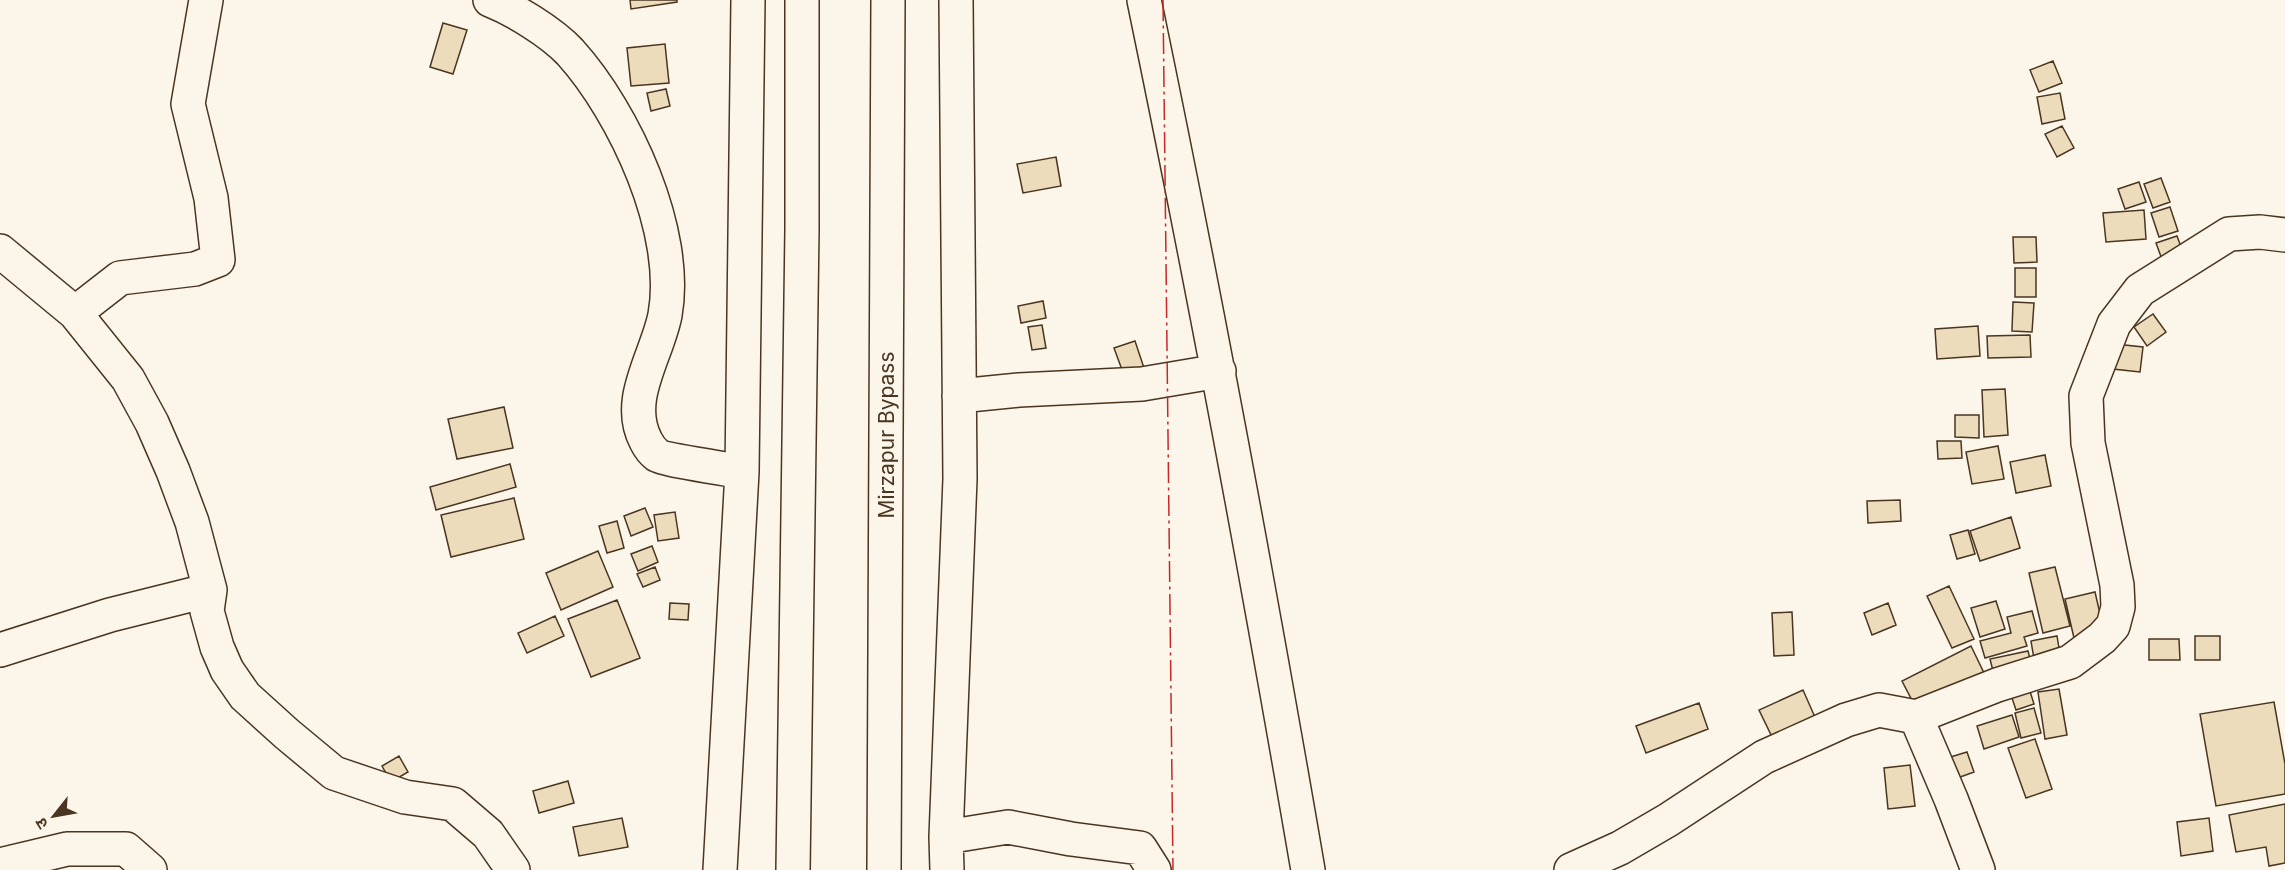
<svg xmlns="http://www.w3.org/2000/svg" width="2285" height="870" viewBox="0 0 2285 870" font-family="Inter,'Noto Sans Devanagari',sans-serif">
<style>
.building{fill:#ecdcbc;stroke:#4a3520;stroke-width:1.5}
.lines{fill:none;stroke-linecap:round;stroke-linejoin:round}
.minor-casing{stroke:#4a3520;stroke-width:36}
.highway-casing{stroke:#4a3520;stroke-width:36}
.minor{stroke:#fbf6e9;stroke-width:33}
.highway{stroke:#fbf6e9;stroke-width:33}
.power{stroke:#c62828;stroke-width:1.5;stroke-dasharray:21 4.5 3 4.5;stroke-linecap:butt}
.labels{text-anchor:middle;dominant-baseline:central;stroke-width:4.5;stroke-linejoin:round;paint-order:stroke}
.street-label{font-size:21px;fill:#4a3520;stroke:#fbf6e9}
</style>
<rect width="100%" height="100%" fill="#fbf6e9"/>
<path class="building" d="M630,0H677V2L631,9Z
M443,23L467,30L453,74L430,67Z
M665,44L669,83L631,86L627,48Z
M2053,61L2062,83L2039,92L2030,70Z
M666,89L670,106L651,111L647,93Z
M2060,93L2065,119L2042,124L2037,97Z
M2062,126L2074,148L2057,157L2045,134Z
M1056,157L1061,186L1023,193L1017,164Z
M2161,178L2170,202L2153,208L2144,184Z
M2139,182L2146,202L2125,209L2118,189Z
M2170,207L2178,231L2159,237L2151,213Z
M2144,210L2146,239L2106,242L2103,213Z
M2177,236L2184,255L2163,262L2156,243Z
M2013,237H2036L2037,262L2014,263Z
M2015,268H2036V297H2015Z
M1043,301L1046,318L1021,323L1018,306Z
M2013,302L2034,303L2032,332L2012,331Z
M2153,314L2166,332L2147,346L2134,327Z
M1042,325L1046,348L1032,350L1028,327Z
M1978,326L1980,356L1937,359L1935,329Z
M2030,335L2031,357L1988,358L1987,336Z
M1135,341L1145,371L1125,378L1114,348Z
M2115,344L2143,347L2140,372L2113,369Z
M2005,389L2008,435L1984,437L1982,390Z
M504,407L513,448L457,459L448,419Z
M1955,415H1979V438L1955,437Z
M1937,441H1961L1962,458L1938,459Z
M1998,446L2004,479L1972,484L1966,452Z
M2045,455L2051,486L2016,493L2010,462Z
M510,464L516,487L436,510L430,487Z
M514,498L524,539L451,557L441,515Z
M1900,500L1901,521L1868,523L1867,501Z
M645,508L653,527L631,536L624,516Z
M675,512L679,538L658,541L654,515Z
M2011,517L2020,548L1980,561L1970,531Z
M617,521L624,548L607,553L599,526Z
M1968,530L1975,554L1957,559L1950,535Z
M652,546L658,562L638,571L631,554Z
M598,551L613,587L561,610L546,573Z
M655,567L660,580L643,587L637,574Z
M2055,567L2070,626L2043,633L2029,573Z
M1949,586L1974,639L1952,648L1927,596Z
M2095,592L2104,631L2074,638L2065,599Z
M617,600L640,658L591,677L568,619Z
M1996,601L2005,629L1980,637L1971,608Z
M670,603L689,604L688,620L669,619Z
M1888,603L1896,625L1872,635L1864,613Z
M2032,611L2038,633L2024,637L2027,646L1985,658L1980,641L2011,633L2007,617Z
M1792,612L1794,655L1774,656L1772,613Z
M555,616L564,636L527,653L518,633Z
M2057,636L2061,660L2035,665L2031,641Z
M2195,636H2220V660H2195Z
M2149,639H2179L2180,660H2149Z
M1971,646L1984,673L1916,708L1902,681Z
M2028,651L2032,667L1994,675L1990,659Z
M2028,685L2034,704L2016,710L2010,692Z
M2059,689L2067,735L2045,739L2038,692Z
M1803,690L1818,724L1775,743L1759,710Z
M2274,702L2285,764V794L2216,806L2200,714Z
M1699,703L1708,729L1646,753L1636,726Z
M2034,708L2041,733L2021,738L2015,713Z
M2012,715L2019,737L1984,749L1977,726Z
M2035,739L2052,789L2026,798L2008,748Z
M1967,752L1974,772L1952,780L1944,759Z
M399,756L408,772L391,782L382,766Z
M1910,765L1915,806L1888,809L1884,768Z
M568,781L574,803L539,813L533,791Z
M2285,804V863L2269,866L2266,847L2236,852L2229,815Z
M622,818L628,847L579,856L573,827Z
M2209,818L2213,851L2181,856L2177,822Z"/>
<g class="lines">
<g class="minor-casing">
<path id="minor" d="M490,0C515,10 551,32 570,52C625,113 680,232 665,315C657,356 624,400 646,441C648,445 653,452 657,455C664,460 728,469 742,472
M1144,0C1204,289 1258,579 1308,870
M0,251L75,313L128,379L152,423L173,471L192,522L210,590L207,611L217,647L227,670L245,696L287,734L334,773L405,797L453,804L488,834L513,870
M75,313L120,278L195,269L218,260L211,198L188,104L206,0
M959,396L1019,390L1142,384L1219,371
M0,650L110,615L210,590
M1916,717L1951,799L1978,870
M946,837L1008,827L1071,839L1140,848L1154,870
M0,865L67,849H126L150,870
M720,870L742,472L748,0
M947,870L946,837L960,479L956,0
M1571,870L1620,848L1668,820L1764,757L1846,720L1879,710L1916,717L1997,685L2070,662L2102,638L2113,626L2118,607L2117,585L2088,443L2086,396L2114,324L2140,290L2229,234L2260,232L2285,235"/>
</g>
<g class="highway-casing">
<path id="highway" d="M793,870L802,229V0
M884,870L888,0"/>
</g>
<use href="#minor" class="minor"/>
<use href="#highway" class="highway"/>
<path class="power" d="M1163,0L1173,870"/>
</g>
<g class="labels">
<g class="street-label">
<text transform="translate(886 435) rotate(-90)">Mirzapur Bypass</text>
</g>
</g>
<g transform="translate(54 816) rotate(239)" stroke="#fbf6e9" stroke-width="4.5" paint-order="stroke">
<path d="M0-4.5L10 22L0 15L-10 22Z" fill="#4a3520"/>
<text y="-9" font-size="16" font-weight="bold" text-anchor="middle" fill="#4a3520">उ</text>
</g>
</svg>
